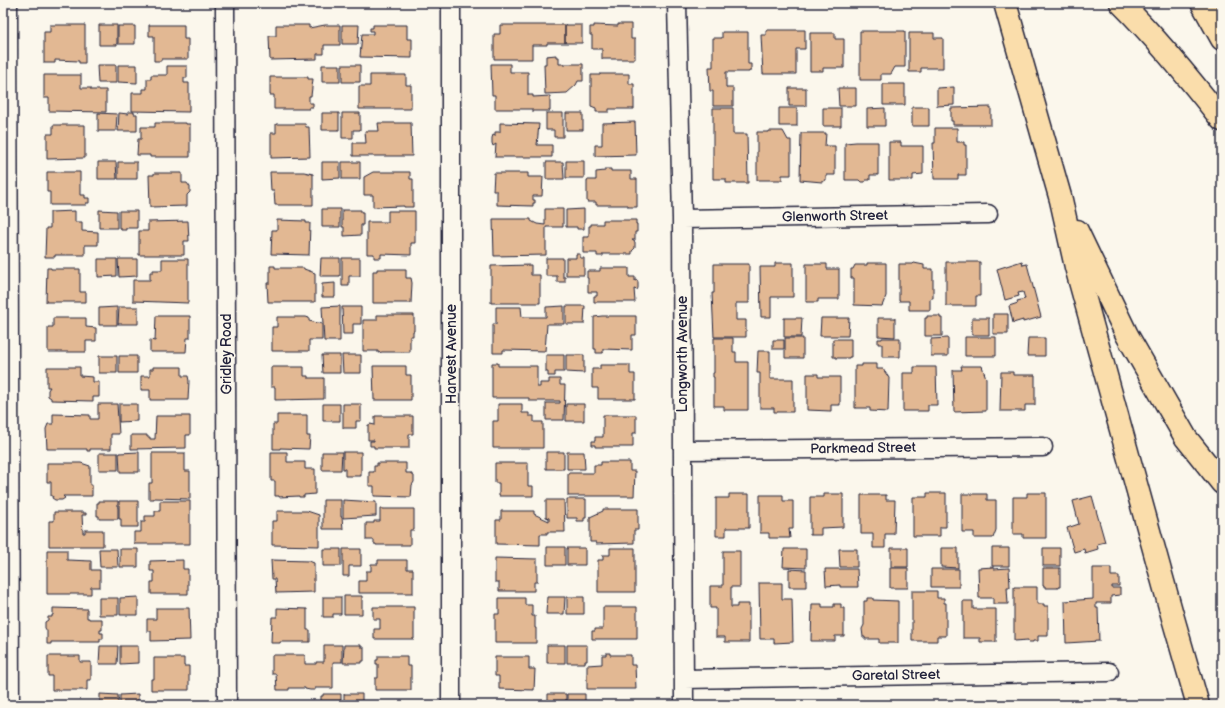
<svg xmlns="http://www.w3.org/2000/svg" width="1225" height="708" viewBox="0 0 1225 708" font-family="'Balsamiq Sans',sans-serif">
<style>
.building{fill:#e2b893;stroke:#22223b}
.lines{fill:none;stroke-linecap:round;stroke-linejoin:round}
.street-casing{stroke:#22223b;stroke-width:21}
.highway-casing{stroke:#22223b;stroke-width:25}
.street{stroke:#fbf7ec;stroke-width:18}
.highway{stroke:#faddab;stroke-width:22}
.labels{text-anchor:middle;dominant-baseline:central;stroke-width:3;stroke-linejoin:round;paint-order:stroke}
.street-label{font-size:14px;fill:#22223b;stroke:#fbf7ec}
</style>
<rect width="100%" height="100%" fill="#fbf7ec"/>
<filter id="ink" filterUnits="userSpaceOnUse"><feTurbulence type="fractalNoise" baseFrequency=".025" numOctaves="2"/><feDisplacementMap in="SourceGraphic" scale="8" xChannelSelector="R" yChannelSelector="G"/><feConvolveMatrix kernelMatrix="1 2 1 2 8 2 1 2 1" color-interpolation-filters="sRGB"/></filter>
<g filter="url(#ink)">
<path class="building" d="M618,24H631V39H635V59H602V49H592V35H590V27H594V25L618,26Z
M50,25H85V63H79V61L55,60V63H44V32H50Z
M99,25H117V45H99Z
M149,25H184V39H188V59H161V61H154V36H149Z
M276,25H309V28L325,25H340V45H324V54H317V59L270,60L269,36H276Z
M342,25H359L358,44H342Z
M373,25H407V39H412V58L360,57L362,34H373V31H370V28H373Z
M500,25H565V43H547V45H532V59H494V34H500Z
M565,25H582V43H565Z
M118,26H135V44H118Z
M766,30H805V49H796V74H763L761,35H766Z
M860,31H905V67H895L891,74H881V80H860Z
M722,32H748V64H751V71H749V72H726V88H733V106H713V91H710L709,67H713V38H722Z
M810,33H835V39H844V68H823V71H810Z
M909,33H934V38H943V68H921V72H909Z
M556,55V57H559V64H564V66H565V64H583V81H578L576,85L567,93L545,94L544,64H546V56Z
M491,64H510V72H528V95H533V97L550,96V111H532V109H495V95H492Z
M97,65H116V83H98Z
M118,65H137V83L118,82Z
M322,65H340V82H322Z
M342,65H360V82H342Z
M167,66H187V78H184V83H189V112L132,111V93H143V89H147V79H151V75H167Z
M600,74H629V84H634V109H609V112H596V108L591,106V75H600Z
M44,75H81V88H91V90H106V112L49,111V98H44Z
M370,75H406V85H411V109H359V86H370Z
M270,77H308V79H313L311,96H309V103H313V107H309V109H274V95H270Z
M883,84H905V105H883Z
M954,87V105L937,106V88Z
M789,88H806V106H789Z
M838,88H856V106H839Z
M912,107H929V126H912Z
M991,107V125H953V121H951V108Z
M713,108H733V134H747L748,183H726V179H713Z
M779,108H797V126H779Z
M823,108H841V126H823Z
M885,108V126H867V109Z
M128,112H134V114H137V131H118L119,113L128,114Z
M98,113L117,114L116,131H98Z
M322,113H339V130H322Z
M342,113H360V130H353V138H342Z
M546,113H563V137H554V130H546Z
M566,113H583V130H566Z
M635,122L636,155L595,156V145H602V123Z
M155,123H186V124H190V157H150V155H137L138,139H141V127H155Z
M378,123H411L412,156H353V143H366L365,131H379Z
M500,123L539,124L537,145H552V157H495L496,144L493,146L492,143V138L493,135L495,136V132H500Z
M276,124H305L306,127H309L310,157L271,158V133H276Z
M53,125H85V158L47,159V134H53Z
M935,128H957V142H964V145H966V175H958V179H934L933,143H935Z
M769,131H783L788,140H791V175H782V180H757V132H769Z
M801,133H826L825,146H835V175H826V180L822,182L800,180Z
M856,142H878V175H870V180H866L865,182H861L859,180H845V143Z
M889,142H901V146H923V174L913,175V180H889Z
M566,161H584V178H566Z
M98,162H116L117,179H98Z
M118,162H137V179H118Z
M322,162H340V178L322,179Z
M342,162H360V179H342Z
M546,162H563L564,179H546Z
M605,169H611V171H631V179H637V207H628V205H596V202H587V180H596V172L605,171Z
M47,172H80V195H85V198H89V203H86V205H50V192H47Z
M270,172H304L313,174V205H275L274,191H271Z
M373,172H410V179H413V207H404V206L373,207V195H364V177Z
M154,173H182V183H187L190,187V192L187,195V206L150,207L149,175H154Z
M494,173H528V177H543L542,196H533V200H535V203H533V206L497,205V191H493Z
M322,209H340V227H322Z
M545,209H563V227H546V255L494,256L493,219H531V221L537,224L545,225Z
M584,209V229H577V227H566V210Z
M99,210L117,211V228H99Z
M342,210H361V212H363V225H361V235L344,236V227H342Z
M75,211V222H82V231L98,232V245H85V255H55V257H45L46,228H50V212Z
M119,211H137V228H126V230H121V228H119Z
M388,211H415V243H411V255L381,254V258H374V254H367V222H388Z
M277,220L306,221V223H310L309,255L271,254L272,230H277Z
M603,220H636V224H637V232H635V240H632L635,242V248L632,251V254H603V256H597V253H583V237H589V226H591V224H603Z
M188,221L189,241H184V255H139V231H148V222Z
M576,254H580V258H584V275H566V258H576Z
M321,258H340V276H320Z
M342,258H360V276H349V286H342Z
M546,258H563V277H565V282H557V276H546Z
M98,259H117V276L98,277Z
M118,259H137V276L119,277Z
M162,259H188V303L133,301V280H150V272H153V270H162Z
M1022,261L1023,265L1027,264L1041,317L1023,322V320L1013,323L1009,306L1018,303L1017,301L1025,299L1023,292L1018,293L1019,296L1005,300L997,269Z
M946,262H980V296H976V306H946Z
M775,263H793V297H771V317H761L760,267H775Z
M867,263H886V296L882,306L854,305V278H851V269H853L855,265H867Z
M914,263L924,265V269H933V298H930V310H909V301H899V264H913Z
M714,264H749V303H736V320H746V337H714L712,293H714Z
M806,264H827V269H839V299H818V302H806Z
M531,265V275H540V303H491V266Z
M270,266H275V268H304V269L315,273V302H268L267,283H270Z
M47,268H51V269H80V292H86V302H46Z
M600,268H629V277H635V281L637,280L638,282V288L637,290L634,289L635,302H594V296H597V292H588V278H587V271H600Z
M377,269H406V278H411L412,283L411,303H373V271H377Z
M335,283V297H322V284Z
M340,306V341H324L322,307Z
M564,306V324H547L545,351L503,350V353H493V324H496V307H521L522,317H546V307Z
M566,306H585L584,324H566Z
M117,307V325H99V308Z
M119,307H138V324H118Z
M342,307H361V324H353V334H343Z
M993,314H1008V334H993Z
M377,315H414V331H413V336H410V352H382L378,353V351H363V320H377Z
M156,316H190V338H187L186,352H150V340L155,341Z
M602,316H636V335H632V350L603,349V353H596V349H594V317Z
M927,316H940V318H942V336H925V318H927Z
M277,317H306L309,318V321L322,324V340H309V351H272V327H277Z
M53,318H86V327L96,328V341H86V352H48V327H53Z
M784,318H802L801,337H784Z
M821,318H849L848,336H820Z
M878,318H895V337L878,336Z
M972,318H989V335H972Z
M965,337H996V356H965Z
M714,338H733V352H736V362H748V410H724V406H714V377H713V373H714Z
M785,338H803V358H785Z
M882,338H900V357H882V344H878V339H882Z
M948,338V356H931V339Z
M1028,338H1045V356H1027Z
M833,339H851V357H849V358H836V357H833Z
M773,340H784V349H773Z
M758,351H770V379H793V412H774V408H760V373H757Z
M322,355H340V373H323Z
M342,355H361V373H343Z
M546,355H564V372H555V376H548V372H546Z
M566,355H584V373L566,372Z
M99,356H117V373H99Z
M119,356H137V373H119Z
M492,363H498V366H537V387H540V383H549V379H560V385H565L564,420H546V403H560V401H529V398H492Z
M862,364H877V369H883L889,378L888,412L870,411V408H855V366H862Z
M600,365H630V374H635V399H598V388H592V369H600Z
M373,366H406V375H411V400H374Z
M961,366H982L986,378V411L954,412L953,370H962Z
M47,367H80V376L93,377V382H99V397H93V401L51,400V398L48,396V390L50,387H47Z
M153,367H182V376H188L189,381L188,400H150V390H141V376H150V369H153Z
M271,367H304V376H308V378H324V399L275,400V387H271Z
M914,367H936L937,405H928V411H903V373H914Z
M1001,372H1013V375H1035V405H1025V411H1000Z
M807,374H818V377H840V405H831V411L807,410Z
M98,404H117L119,434H111V449H90V451H87V449H47L46,429L48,424H53V414L90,415V419H98Z
M119,404H137V421L119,422Z
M323,404H340V421H323Z
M343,404H361V421H356V428H343Z
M498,404H522V413H529V416H534V422H543V448H493V421H498Z
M566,404H584V421H566Z
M277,415H307V436H310L309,449L280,448V449H273V424H277Z
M603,415H636V433H633V447H595V445H592V441H595V437H603Z
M156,416H190V435H186V448L131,449V435H147V437H150V439H155Z
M375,416H413V434H409V448H374V446H370V441H374V440H368V425H370V424L375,425Z
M139,452V472H120L119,453Z
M271,452H287V462H305V469H315V494L304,495V497H299V496L279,497V496H275V481H271Z
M322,452H342L341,470H322Z
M343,452H361V476H345V469H343Z
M546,452H564V469H546Z
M567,452H584L585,469H567Z
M99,453H118V470H99Z
M152,453H185V471H190V499L154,498V499H149V483H152Z
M601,462H630V471H635L634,496H568V473H594V465H601Z
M47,463H81L90,466V485H92V496H63L65,498L62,500H55L52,498L53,496H51V482H47Z
M377,463H406V473H411V474L414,476V482L412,485L411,497L374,496V486H369V472H374V466H377Z
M495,463H528V486H533V496H499V483H495Z
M927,493H946V527H940V536H913V497H927Z
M1027,493H1046V538H1023V534H1013V497H1027Z
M729,494H749V528H726V536H716V498H729Z
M824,494H843V527L821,528V535H810V497H824Z
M962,494H987V500H996V530L993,538H974V532H962Z
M760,495H783V501H793V529H789L790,538H769V533H760Z
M861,495H886V500H895L894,534H885V548H873V534H861Z
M1092,496L1105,542L1097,544L1098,549L1085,553L1084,549L1074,552L1067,528L1079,524L1073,501Z
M567,499H586V518H584V521H577V518H567Z
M323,500H341V517H342L343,529H323Z
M343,500L376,502V516L343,518Z
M546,500H564L565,532H547V534H540V545L496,544V520H501V511H534V514L549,521V518L546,517Z
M99,501H118V519H99V516H97V503H99Z
M119,501H138V527H121V519H119Z
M160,501H190V544H134V532H141V522H145V516H155V511H160Z
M380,509H414V530H410V545H376V544H374V540H366V523H374V521H380Z
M603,509H638V530H634V543L596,544V542H590V517L603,511Z
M277,511H307L319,515V546L272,545V521H277Z
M54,512H83V513H86V515H82L83,533H85V530H103V546H49V521H54Z
M547,547H565V565H547Z
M567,548H585V565H567Z
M610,548H635V592H598V560H603V555H610Z
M891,548H908V567H891Z
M941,548H958V568L941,567Z
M992,548H1009V566H992Z
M1043,548H1060V566H1043Z
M99,549H117L118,567H100Z
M120,549H138V567H120Z
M323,549H341V566H323Z
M343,549H361V566H349V576H343Z
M784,549H806V568L783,567Z
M839,549H857V567H840Z
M47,550H67V560L91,561V570H100V587H91V594H47Z
M723,551H740V587H731V607H737V604H749V642H725V637H716V608H710V586H723Z
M495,558L537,559V582H534V591H499V582H495Z
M183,560V569H188V594H151V582H154V571H150V561Z
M271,560L309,561L314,563V592L276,593L275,579H272Z
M378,560H407V569H413V593H359V581H366V571H371V564H378Z
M994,567V569L1009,568L1010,587H1007L1008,604H993V598H979L978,568Z
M890,568H908V588H890Z
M1043,568H1060V587H1058V588H1045V586H1043Z
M1093,568H1111V576H1119V586H1112V588H1120V595L1111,596V603H1096V608H1098L1099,641L1066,643L1065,601L1093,599Z
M789,569L806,570V587H789Z
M825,569H857L858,587H840V585L826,586Z
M931,569H959V587H931Z
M759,583H782V599H792L793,642L774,643V639H760Z
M1014,587H1037V604H1044V606H1048V636H1038V641H1033V642H1028V640L1014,641Z
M912,591H937V598H944V603H946V636H937V641H912Z
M344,596H362V614H344Z
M138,597V615H120V598Z
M323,597H341V614H333V617H323Z
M547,597H565L564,614H546Z
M567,597H584V614H567Z
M99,598H118V615H99Z
M499,598H525V605H532V616H535V628H536V643H495V614H499Z
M867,598H873V600L898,601V643H879V639H865V637H863L862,629L864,625V601H867Z
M963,601H973V609H996V642H980V638H963Z
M812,604H822V607H834V604H841V608H844V636H835V641H811Z
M373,607H414V639H374V629H380V619H373Z
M603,607H637V639H592V631H595V629H603Z
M53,608L87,609V618H89V619H102V630H100V633H103V639H100V642H51V644H47V631L45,628V622L48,620V617H52V615H53Z
M156,608H189L190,640L151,641V631H147V619H156Z
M277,608L307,609V630H310V642H280V643H271L272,617H277Z
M324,645H342V662H333V688H315V690H310L305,689V688H289V690H277L276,674H272V655H305V664H316V662H324Z
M344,645H361V647H364V661H362V663H343Z
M547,645H565V663H547Z
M567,645H587V661H585V663H567Z
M100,646H118L117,664H99Z
M120,646H138V663L120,664Z
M606,653H610V655H631V665H635L636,689H587V665L602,664V655H606Z
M48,656H80V662H91V680H87V690H52V676H48Z
M378,656H407V666H411V690H375V678H378V664H376V660H378Z
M495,657H529V669H535L534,690L499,689V676H495Z
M154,658H184V666H189V690H151V679H154Z
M100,694L118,695V705H100Z
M138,694V705H120V695Z
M323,694H341V705H321V696H323Z
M344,694H362V705H344Z
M548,694H566V705H548Z
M567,694H585V705H567Z"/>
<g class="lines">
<g class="street-casing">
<path id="street" d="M8,3L10,705
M225,3L227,705
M451,3V705
M677,3L682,219L684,705
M682,219L988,214
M683,450L1043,447
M684,679L1109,672"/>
</g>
<g class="highway-casing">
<path id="highway" d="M1005,3L1061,200L1076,267L1173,618L1198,705
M1121,3C1157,39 1190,79 1222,120
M1202,3L1222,39
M1077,231L1127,335L1186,438L1222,483"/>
</g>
<use href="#street" class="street"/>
<use href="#highway" class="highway"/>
</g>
</g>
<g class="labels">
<g class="street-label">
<text transform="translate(835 216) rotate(-1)">Glenworth Street</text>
<text transform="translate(226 354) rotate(-90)">Gridley Road</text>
<text transform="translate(451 354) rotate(-90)">Harvest Avenue</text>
<text transform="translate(682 354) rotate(-90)">Longworth Avenue</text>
<text transform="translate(863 448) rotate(-1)">Parkmead Street</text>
<text transform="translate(896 675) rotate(-1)">Garetal Street</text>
</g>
</g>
<rect width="1225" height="708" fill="none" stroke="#fbf7ec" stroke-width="16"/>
<rect x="8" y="8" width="1209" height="692" fill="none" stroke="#22223b" stroke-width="1.5" filter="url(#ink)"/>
</svg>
